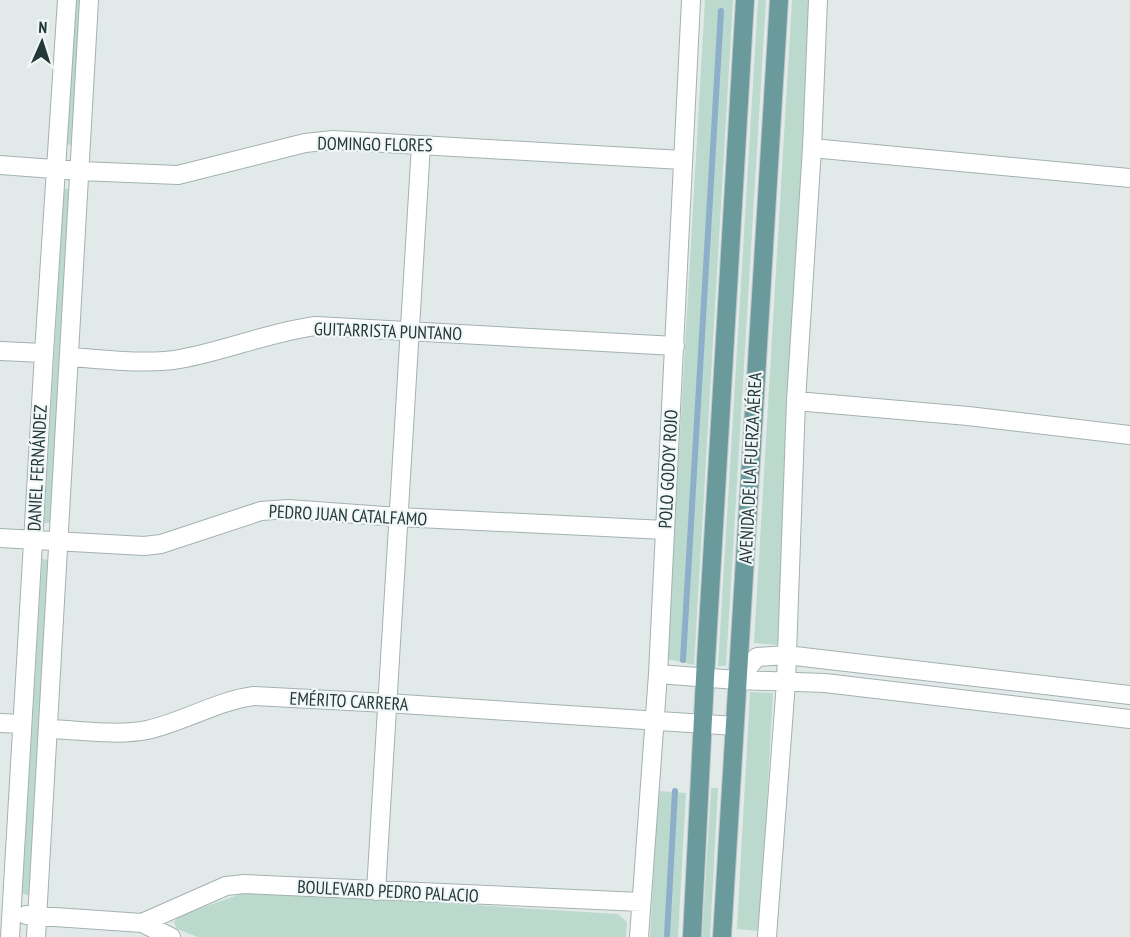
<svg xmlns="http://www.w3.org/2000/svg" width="1130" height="937" viewBox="0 0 1130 937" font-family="'PT Sans Narrow',sans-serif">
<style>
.green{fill:#bcd9cd}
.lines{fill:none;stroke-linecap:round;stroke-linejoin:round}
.stream{stroke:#8eafca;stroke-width:6}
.minor-casing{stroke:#a4b1b1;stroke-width:20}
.major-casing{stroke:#c1c7c8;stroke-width:20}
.minor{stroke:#fff;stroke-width:18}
.major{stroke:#6a9a9b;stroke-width:18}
.labels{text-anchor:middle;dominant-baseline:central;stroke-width:4.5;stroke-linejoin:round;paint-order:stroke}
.street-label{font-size:18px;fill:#233839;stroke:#f1f7f6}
</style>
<rect width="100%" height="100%" fill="#e1eae9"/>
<path class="green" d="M74,0H81L72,145L66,144Z
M705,0H733L694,665L667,659Z
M758,0H766L726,666H718Z
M792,0H811L786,439L779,645L754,643Z
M64,189H70L50,523H44Z
M42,559L48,560L29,895L22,894Z
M750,692L773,693L760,931L737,929Z
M711,788H718L710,937H702Z
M658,791L686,793L678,937H650Z
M249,891L618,914L627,922L626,937H198L177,929L174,922L179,916Z"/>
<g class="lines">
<path class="stream" d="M683,660L721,11
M667,935L675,791"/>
<g class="minor-casing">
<path id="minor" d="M812,148L1130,178
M0,165L80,171L178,175L305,143L333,140L682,160
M0,351L44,353
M69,357C102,359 148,365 180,359C226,351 269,332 316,326L675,346
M796,401L968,416L1130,435
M0,538L144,546L161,544L261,511L288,509L398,517L665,530
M658,674L737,680L825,683L1130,719
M737,680L757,657L786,655L1130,695
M0,723L22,724
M49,729C79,730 118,736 147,730C184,722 216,701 254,696L387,703L735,726
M376,891L421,145
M26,915L142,923L171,937
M142,923L226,886L244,884L641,902
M10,937L44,353L67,0
M36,937L89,0
M639,937L658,674L691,0
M767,937L786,682L796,401L812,148L818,0"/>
</g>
<g class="major-casing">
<path id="major" d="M692,937L705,678L745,0
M722,937L779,0"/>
</g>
<use href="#minor" class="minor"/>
<use href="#major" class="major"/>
</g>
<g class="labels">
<g class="street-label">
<text transform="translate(375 144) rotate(1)">DOMINGO FLORES</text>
<text transform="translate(388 331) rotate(2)">GUITARRISTA PUNTANO</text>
<text transform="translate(37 468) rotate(-87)">DANIEL FERNÁNDEZ</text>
<text transform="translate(750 468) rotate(-87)">AVENIDA DE LA FUERZA AÉREA</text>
<text transform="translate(668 469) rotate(-87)">POLO GODOY ROJO</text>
<text transform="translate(348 515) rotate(3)">PEDRO JUAN CATALFAMO</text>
<text transform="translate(349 701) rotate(3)">EMÉRITO CARRERA</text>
<text transform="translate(388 891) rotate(3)">BOULEVARD PEDRO PALACIO</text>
</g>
</g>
<g transform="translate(42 42) rotate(3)" stroke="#f1f7f6" stroke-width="4.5" paint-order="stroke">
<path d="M0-4.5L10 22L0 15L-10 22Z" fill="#233839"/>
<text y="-9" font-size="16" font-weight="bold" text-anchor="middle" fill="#233839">N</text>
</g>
</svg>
